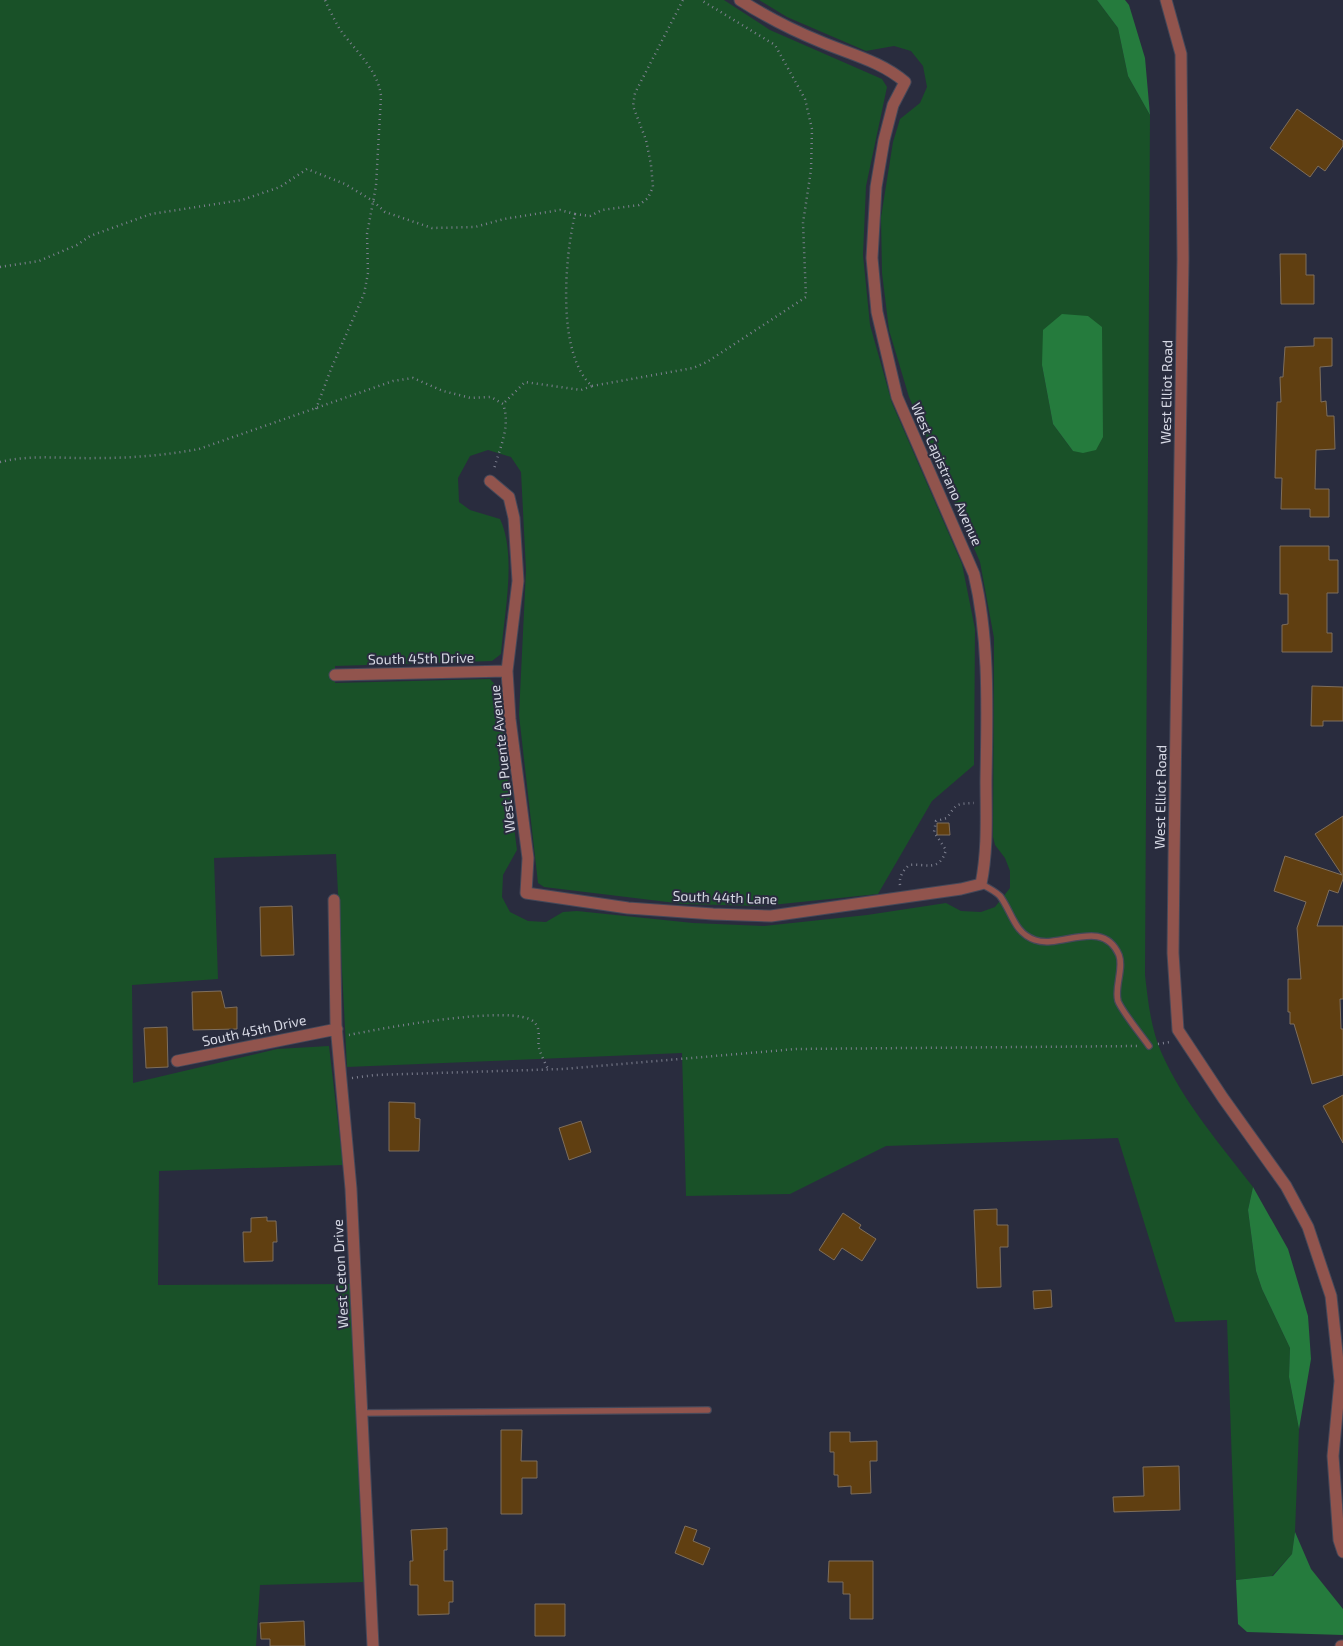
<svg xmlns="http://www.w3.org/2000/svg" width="1343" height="1646" viewBox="0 0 1343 1646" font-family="'Exo 2',sans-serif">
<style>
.green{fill:#195128;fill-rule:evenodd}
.forest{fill:#257b3d}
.building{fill:#603f11;stroke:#7e6e5c}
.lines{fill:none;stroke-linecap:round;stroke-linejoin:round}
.lane-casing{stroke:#454859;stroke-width:8}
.street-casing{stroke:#454859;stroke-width:13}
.path{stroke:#7e8090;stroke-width:2.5;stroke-dasharray:1 4;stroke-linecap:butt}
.lane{stroke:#91544d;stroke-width:5.5}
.street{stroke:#91544d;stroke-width:11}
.labels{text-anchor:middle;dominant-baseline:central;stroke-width:4;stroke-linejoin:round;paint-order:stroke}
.street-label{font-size:14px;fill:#d6d8e4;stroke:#292c3e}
</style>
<rect width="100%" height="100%" fill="#292c3e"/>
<path class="green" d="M0,0H724L770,30L882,79L887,87L866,186L863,255L870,325L892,403L962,564L975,629L974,765L932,801L878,894L762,906L684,904L544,887L538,883L519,715L526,570L521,472L511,457L488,450L470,456L458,478L459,502L470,510L500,519C517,555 504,615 501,654L492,661L335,666V683L490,679L500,690L505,757L517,850L503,875L502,897L510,912L528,921L546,922L563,912L577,911L693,923L764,926L867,915L946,903L961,911L981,912L995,907L1010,888V871L1005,858L995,845L993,837L994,638L980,562L909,397L889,330L882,273L881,217L893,142L900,119L920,103L927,87L923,66L911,51L894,46L866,51L787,17L759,0H1097L1118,28L1128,76L1150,115L1145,975C1148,1001 1151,1030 1162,1054C1184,1103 1220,1144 1253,1187L1248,1210L1256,1271L1262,1289L1290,1348L1289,1377L1299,1429L1295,1532L1292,1554L1272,1576L1236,1580L1227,1320L1175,1322L1118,1138L886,1146L790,1194L686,1196L682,1053L347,1067L336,854L214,858L218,979L132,985L133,1083L277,1049L329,1046L343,1165L159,1171L158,1285L351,1284L363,1582L260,1585L256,1646H0ZM1042,365L1073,451L1053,424Z"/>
<path class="forest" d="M1097,0H1125L1129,5L1145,58L1150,115L1128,76L1118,28Z
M1062,314L1088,316L1102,327L1103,437L1096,450L1083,453L1073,451L1053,424L1042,365L1043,330Z
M1253,1187L1288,1249L1308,1316L1311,1359L1299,1429L1289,1377L1290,1348L1262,1289L1256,1271L1248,1210Z
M1295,1532L1311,1569L1343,1609V1635L1247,1632L1238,1624L1236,1580L1273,1576L1292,1554Z"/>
<path class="building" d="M1297,109L1343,141V146L1325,171L1318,166L1310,177L1270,148Z
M1280,254H1306V275H1314V304H1281Z
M1314,338H1332V366L1320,367L1321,402L1326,401L1327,416H1334L1335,449L1316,450L1315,489H1329V517H1310V509H1281L1282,478H1275L1277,402H1281L1280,377H1283L1285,347L1314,346Z
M1280,546H1329V560H1338V593H1327V633H1332V652H1282V625L1288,624V594H1280Z
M1312,686L1343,687V721H1323V726H1311Z
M1343,816V879L1338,893L1329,890L1317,926H1343V999H1340L1341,1029H1343V1075L1312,1084L1294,1024H1290V1012H1288V979H1301L1297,928L1306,902L1274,891L1285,856L1342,875L1315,834Z
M937,823H949L950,835H937Z
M292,906L294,955L261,956L260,907Z
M221,991L225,1008L237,1007V1029L193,1030L192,992Z
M167,1027L168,1067L146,1068L144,1028Z
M1343,1095V1143L1323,1106Z
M389,1102L415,1103V1118L420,1119L419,1151H389Z
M581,1121L591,1152L569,1160L559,1128Z
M997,1209V1225H1008V1247H1000L1001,1287L977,1288L974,1210Z
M843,1213L861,1225L859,1228L876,1239L862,1261L842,1248L834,1260L819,1250Z
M267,1217V1221H276L277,1242H273V1261L244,1262L243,1232H251V1218Z
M1051,1290L1052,1307L1034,1309L1033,1291Z
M501,1430H522L521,1461H537V1478H522V1514H501Z
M830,1432H850V1442L877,1441V1461H870L871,1493L851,1494V1486L838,1487V1475H834V1452H830Z
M1179,1466L1180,1510L1114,1512L1113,1497L1144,1496L1143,1467Z
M685,1526L697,1530L693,1541L710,1548L703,1565L675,1553Z
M447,1528V1550H444V1581H453V1602H449V1614L418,1615V1585H410V1561H413L411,1530Z
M829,1561H873V1619H850V1594H843V1582H828Z
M535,1604H565V1636H535Z
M304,1621L305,1646H270V1639H261L260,1623Z"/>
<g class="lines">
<g class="lane-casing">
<path id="lane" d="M981,884C987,887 995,891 1000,896C1012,912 1014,933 1035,940C1061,949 1103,917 1119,955C1124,969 1114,988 1118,1001C1121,1010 1142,1036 1149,1046
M362,1413L708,1410"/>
</g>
<g class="street-casing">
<path id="street" d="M1166,0L1181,54L1183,259L1174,858L1173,953L1178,1030L1223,1098L1286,1186L1308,1227L1331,1296L1340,1381L1333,1456L1339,1540L1343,1552
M490,481L509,497L514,518L518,581L507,671L510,719L528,858L526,893L628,908L713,914L771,916L961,889L981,884C988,849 986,815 986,781C987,712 990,641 974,574L897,397L877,312L872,258L876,187L884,140L893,105L905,82C881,61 849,54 819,41C792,30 765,16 740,0
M335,675L507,671
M334,900L336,1025L351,1189L373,1646
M177,1061L337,1029
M1341,1646H1343"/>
</g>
<path class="path" d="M575,214L590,216L602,210L639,205L648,198L653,187L651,165L646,140L633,106L635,93L683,0
M0,267L39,261L77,245L90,236L151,214L242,200L280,187L307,169L345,184L373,201L385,212L432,228L475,227L504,219L560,210L575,214C565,257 556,354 592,386L581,390L525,382L503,404
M592,386L693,368L707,362L806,297L803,223L811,170L812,129L805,99L775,45L701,0
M316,409L331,369L364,294L368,273L367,234L376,186L381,96C378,69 354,50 339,28C334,19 329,9 325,0
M0,462C33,454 65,459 99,458C133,458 167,455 199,449L393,381L413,378L443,391L471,398L491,397L503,404C511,426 500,447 494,469
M900,885C899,876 903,871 909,865C926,863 939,873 946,850L934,832L936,821L947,818C957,803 956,804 974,803
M349,1035C378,1029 516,1003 534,1022C542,1030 537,1039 539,1048C541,1055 545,1063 548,1069
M1158,1044L1170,1042
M352,1078L375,1075L563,1069L796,1049L1138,1046"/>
<use href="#lane" class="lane"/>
<use href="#street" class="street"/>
</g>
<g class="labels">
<g class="street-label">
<text transform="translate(1166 392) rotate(-89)">West Elliot Road</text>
<text transform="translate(947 474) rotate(66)">West Capistrano Avenue</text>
<text transform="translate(421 658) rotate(-1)">South 45th Drive</text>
<text transform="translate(502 759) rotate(-96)">West La Puente Avenue</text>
<text transform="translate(1160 797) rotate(-89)">West Elliot Road</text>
<text transform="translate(725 897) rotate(2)">South 44th Lane</text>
<text transform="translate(254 1030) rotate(-12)">South 45th Drive</text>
<text transform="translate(340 1274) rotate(-93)">West Ceton Drive</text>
</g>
</g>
</svg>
